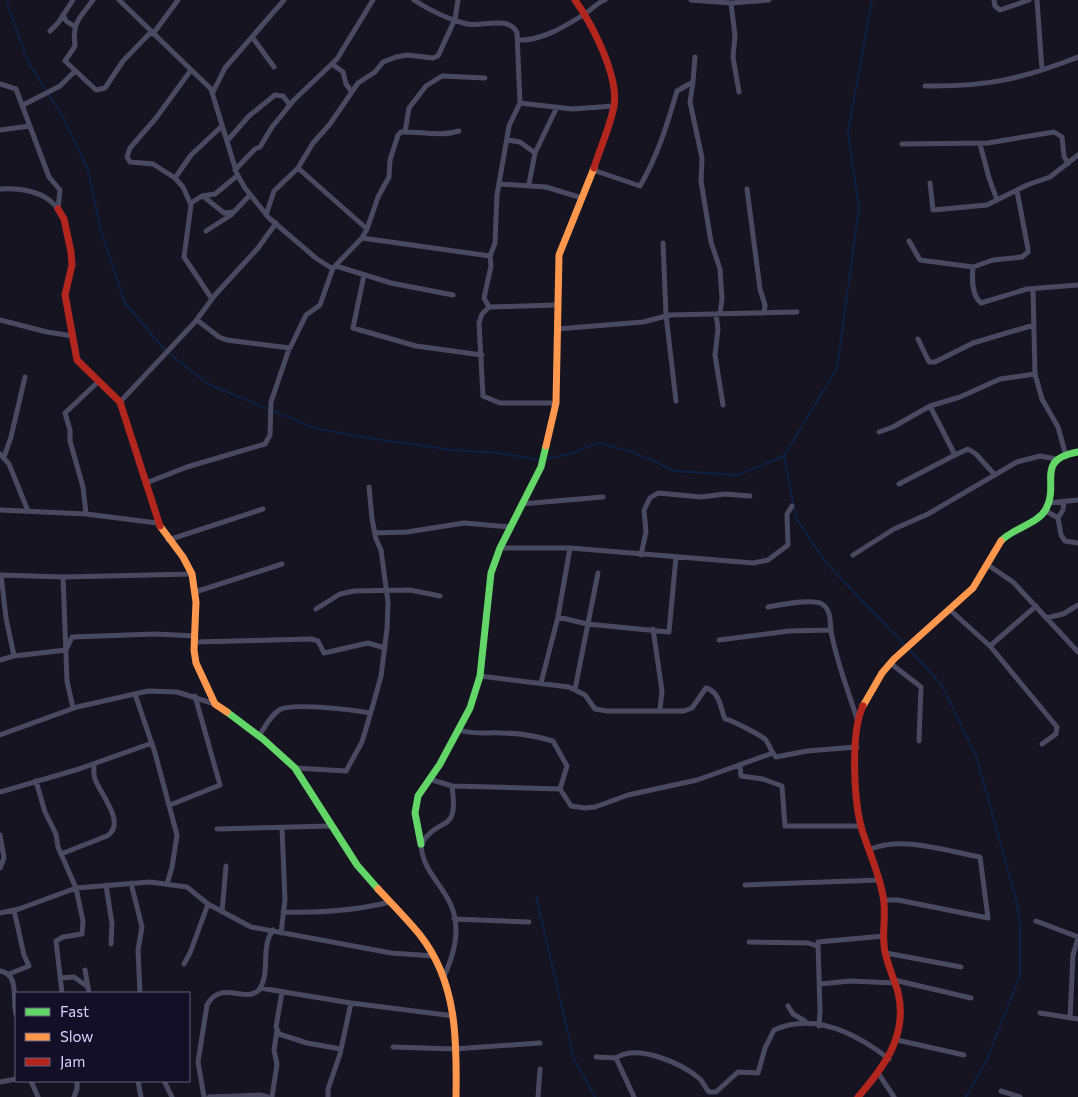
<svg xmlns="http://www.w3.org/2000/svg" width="1078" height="1097" viewBox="0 0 1078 1097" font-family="Commissioner,sans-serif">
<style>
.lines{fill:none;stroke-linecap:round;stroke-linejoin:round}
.stream{stroke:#0d2144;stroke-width:2}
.street{stroke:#4a4962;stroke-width:5}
.fast{stroke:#63d668;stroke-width:7}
.slow{stroke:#ff974d;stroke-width:7}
.jam{stroke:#b3261e;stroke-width:7}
</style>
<rect width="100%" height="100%" fill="#161421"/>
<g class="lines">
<path class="stream" d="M6,0L28,62L63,117L88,170L101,231L125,303L165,350L208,384L317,429L382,440L453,450L499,453L540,460
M872,0L848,133L859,208L837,368L784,456L796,518L826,563L904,644
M544,459L569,454L599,443L633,452L675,471L738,475L784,456
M908,648L941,684L976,755L1017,903L1020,927V975L986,1062L966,1097
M536,896L574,1059L595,1097"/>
<path class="street" d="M93,0C79,19 72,22 75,46L65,61L96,90L105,88L123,61L151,32
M119,0L211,89L237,174L245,188L269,218L317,259L333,269
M414,0C429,10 450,20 467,24C481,27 510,15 517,33L520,103L509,126L497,195L495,243L490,256L491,266L484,298L489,307
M691,0L731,3L769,0
M994,0L995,6L1000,10L1029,0
M1037,0L1042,70
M731,3L735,36L733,57L739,92
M63,15L66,21L74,26
M50,31L58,23L73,0
M153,34L178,0
M253,38L274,67
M518,40C541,41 564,27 583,15C591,11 596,3 605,0
M332,64L343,72L346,84L351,91
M191,70L156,118L130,148L127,157L130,162L153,164L175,178L183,187L191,205L184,257L212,299
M693,82L690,102L702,158L701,181L711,242L720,269L722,299L720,313
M0,84L16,89L49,177L60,190L58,209
M925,86C986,87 1022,79 1078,57
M213,92L225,68L284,0
M520,103L572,109L614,106
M23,105L60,86L75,71
M0,130L30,126
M405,132L409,108L426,86L442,76L485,78
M507,140L520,142L535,153
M227,141L249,116L275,95L283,96L290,105
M902,144L988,143L1054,132L1062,137L1064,156L1068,164
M980,144L989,178L997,200
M298,168L367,229
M235,170L255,149L260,147L272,127L294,100L337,59L373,0
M593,170L640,186C658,155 667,125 677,91L693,82L695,57
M175,178L191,155L222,126
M930,183L933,210L987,205L1027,185L1050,177L1078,155
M500,184L546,187L582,198
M529,184L535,153L557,107
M0,189C21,188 45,191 58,209
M747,189L760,289L765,305L764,313
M203,196L224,213L233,212
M191,203L202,196L215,194L237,176
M266,215L274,191L298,168L313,143L330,124L358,83L375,72L383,62L396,57L407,55L433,58L438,56L455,19L458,0
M206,231L231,215L250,195
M362,238L490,256
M909,241L920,260L973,267L993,260L1022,257L1028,252V249L1017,191
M663,243L666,315L676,401
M336,266L391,283L453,295
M973,267C972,278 971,295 981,303L1027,289L1078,285
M364,275L353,328L416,346L482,355
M1033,290L1035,374L1042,399L1058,427L1065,452
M716,314L718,329L715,355L723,405
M0,320L47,332L73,336
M197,320L219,337L227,340L290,348L306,315L320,305L333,268L362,238L367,229L378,197L389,177L390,160L398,135L401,132C420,131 440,137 459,131
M557,329L643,322L670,315L797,312
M918,339L929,362H935L973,343L1034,325
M120,402L195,322L215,295L258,248L276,223
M556,403H500L483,396L479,323L482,314L489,307L557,305
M930,406L960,397L1000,379L1035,374
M879,432L893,427L930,406L955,455L968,449L976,454L994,474
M0,454L9,464L28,511
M4,457L11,437L25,377
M146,483L187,467L265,444L270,435L271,402L289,349
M899,484L955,455
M1048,503L1078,500
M521,504L603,497
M0,510L86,514L157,523
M1046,511L1058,518L1061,535L1065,541L1078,543
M86,514L83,487L70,441V430L65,413L99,381
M1058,518L1063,510L1064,501
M375,533L407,532L464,523L510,527
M168,540L263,509
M500,548H570L753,563L768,560L788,545L787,514L792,506
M641,555L646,532L644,510L650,498L658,493L701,497L725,494L750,496
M853,555L894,529L928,514L1017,462L1040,456L1056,459
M988,565L1013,582L1078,652
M0,575L63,577L192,574
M63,577L67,681L73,708
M195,592L282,564
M768,607C780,605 813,598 822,604C833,611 829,626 832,636C838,666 849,693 858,722
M316,609L340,594L354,591L410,590L440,596
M949,609L990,646L1057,727L1056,734L1042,744
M558,617L587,624L669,632L676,557
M1046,618L1063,614L1078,605
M653,629L662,691L660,709
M719,640L789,631L830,630
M195,642L311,639L318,641L324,653L368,643L385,648
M990,646L1036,606
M66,650L72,637L155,634L196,636
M14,656L66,650
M0,660L14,656L6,618L1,575
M890,663L921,687L919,741
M480,676L569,687L585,695L595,709L607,711H684L692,708L706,688C720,692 720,707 725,719C730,719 760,735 765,739C768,742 770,749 773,753
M541,683L558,617L570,548
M575,689L598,573
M135,694L155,753L177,835L172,867L167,884
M459,730C474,735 487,732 502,733C519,733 536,736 553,741L567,766L560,789
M0,735L77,707L148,691L177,692L215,704
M259,736C265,727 271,714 281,709C296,703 353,710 370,713
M740,766L741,776L763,779L782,786L785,826H862
M295,768L346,771L362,742L373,705L381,676L387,629L388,602L381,550L376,539L372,519L369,487
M429,779L452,786L560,789L571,806L585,808L595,807L628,795L697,780L773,753L776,757L807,751L857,747
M36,781L45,812L56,834L58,847L76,888L83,921L82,934L63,937L56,941L62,993
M0,792L79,769L152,743
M170,805L220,785L195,696
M217,829L330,826
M0,835L4,858L0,868
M869,850C901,835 946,851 980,857L988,918L898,900H884
M61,854L107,836C127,823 100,794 95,779C93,774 94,769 94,764
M131,883L142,927L138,950L140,993
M106,885L112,924L111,944
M745,885L880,880
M222,912L226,866
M283,912C320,913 354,911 390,902
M0,913L19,909L76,888L150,882L187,887L208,904L251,927L391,953L434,956
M454,919L529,922
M1036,921L1078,937
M281,933L285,900L282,828
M749,942L808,943L817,946
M886,953L961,967
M184,964L190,953L208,904
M85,970L89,993
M0,971C20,974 12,1000 16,1014
M9,974L29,966L24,955L14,910
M60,978L74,977L88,987
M443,979C454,955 462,928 450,903C440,882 422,869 421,844C440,814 459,836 452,786
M894,980L971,998
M820,984L850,981L895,983
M260,988L351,1003L454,1016
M282,992L276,1027L279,1034L307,1043L341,1049
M788,1006L793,1014L805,1021
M1040,1013L1078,1019
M1070,1018L1073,955L1078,938
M819,1026L820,1011L818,942L884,936
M897,1040L964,1055
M393,1047L454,1049L540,1043
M596,1057L616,1058C637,1043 683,1064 700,1079C704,1083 705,1088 709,1092H716L738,1072L758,1073L765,1048L774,1030C814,1012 857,1034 889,1059
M616,1058L634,1097
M878,1073L894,1097
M31,1081L38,1097
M138,1081L141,1097
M164,1081L172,1097
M0,1082L16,1079
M1001,1091L1020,1097
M74,1097L77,1089V1081
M204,1097L198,1062L207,1005C221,979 245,1004 259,990C271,973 260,947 273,930
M209,1097L260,1095L268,1097
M272,1097L277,1064L274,1050L277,1031
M328,1097V1089L340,1054L351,1003
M538,1097L540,1069"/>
<path class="fast" d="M1001,541C1013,528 1038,524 1046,509C1060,483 1034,460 1078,452
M227,712L263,739L295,768L357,865L378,889
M421,844L415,813L418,796L440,764L470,708L480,676L491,573L500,548L541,467L546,446"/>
<path class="slow" d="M546,446L556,403L559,255L594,168
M160,526L183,557L192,574L196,602L194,650L196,663L215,704L227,712
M863,706L882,673L894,659L973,588L1001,541
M378,889C392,904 407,919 420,935C457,982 457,1040 456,1097"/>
<path class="jam" d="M575,0C592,24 619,76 614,106C610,127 600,148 594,168
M58,209L64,219L71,252L72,265L65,295L77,360L120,402L160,526
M858,1097C885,1066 908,1035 898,992C894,979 888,966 885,952C881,934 887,914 883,896C879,873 869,852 862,830C854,802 850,733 863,706"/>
</g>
<rect x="15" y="992" width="175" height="90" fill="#130f26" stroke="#625e7d"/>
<rect x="25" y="1008" width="25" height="8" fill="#63d668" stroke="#625e7d"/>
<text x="60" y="1017" font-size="15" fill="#d9d4ff">Fast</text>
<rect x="25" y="1033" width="25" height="8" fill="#ff974d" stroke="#625e7d"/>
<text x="60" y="1042" font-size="15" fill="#d9d4ff">Slow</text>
<rect x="25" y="1058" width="25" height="8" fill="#b3261e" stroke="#625e7d"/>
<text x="60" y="1067" font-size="15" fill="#d9d4ff">Jam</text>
</svg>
